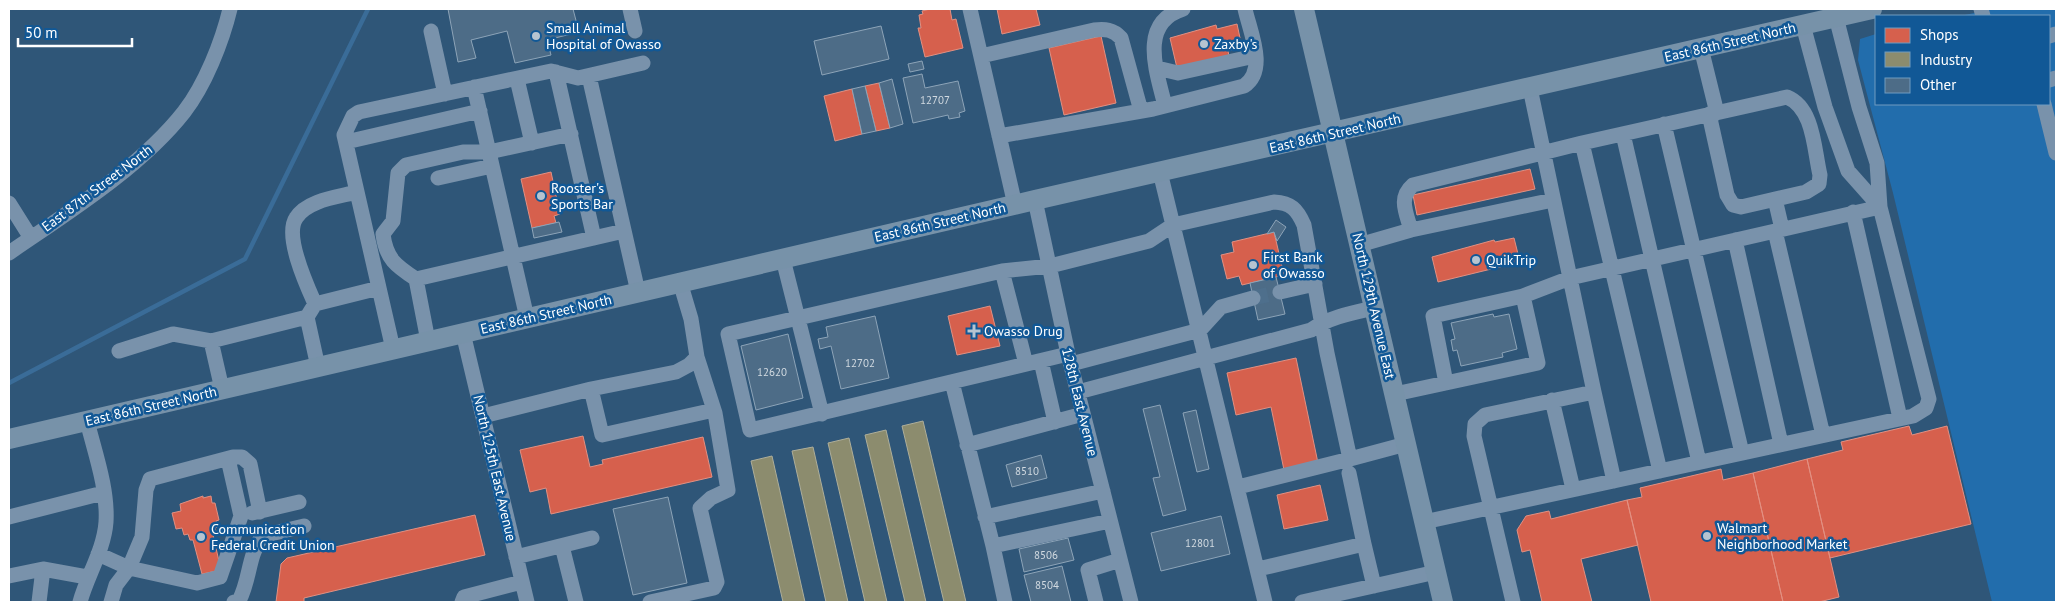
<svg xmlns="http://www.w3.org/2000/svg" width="2065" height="611" viewBox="0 0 2065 611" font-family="'PT Sans',sans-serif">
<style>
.green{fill:#226dac}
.shops{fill:#d6604d;stroke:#e29082}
.industry{fill:#8c8c6e;stroke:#aeae9a}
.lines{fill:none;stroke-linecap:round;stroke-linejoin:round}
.stream{stroke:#3a6c98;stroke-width:4.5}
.building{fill:#4d6c87;stroke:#8da4b8}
.minor-tunnel{stroke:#4e6f8c;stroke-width:15;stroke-dasharray:15 8;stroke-linecap:butt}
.minor{stroke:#7992ab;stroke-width:15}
.major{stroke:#7792a9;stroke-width:20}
.poi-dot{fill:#b6c4d0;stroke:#115896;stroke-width:2}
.labels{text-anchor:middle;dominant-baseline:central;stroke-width:5;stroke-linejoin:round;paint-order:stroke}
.number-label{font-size:11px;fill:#d2dae1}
.poi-label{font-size:14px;fill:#fff;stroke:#115896;text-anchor:start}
.street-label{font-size:14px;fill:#fff;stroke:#115896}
</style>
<rect width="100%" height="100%" fill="#2f5678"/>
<path class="green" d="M1993,9H2056V602H1992L1893,193L1858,60L1860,39L1876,34V104H2049V16H1960Z"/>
<path class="shops" d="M930,9H950L952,20L956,19L963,48L925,57L918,28H921L919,15L923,14L922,11Z
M997,9H1036L1040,25L1002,34Z
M1237,24L1240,38L1236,39L1239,48L1228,51L1229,56L1177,68L1170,38L1216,25L1217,29Z
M1101,36L1116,103L1064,115L1049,48Z
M879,83L890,128L876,131L865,86Z
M852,89L862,134L835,141L824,96Z
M1530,169L1535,189L1417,215L1413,195Z
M551,172L560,214L554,216L556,223L532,228L521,179Z
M1274,232L1284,275L1242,285L1239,276L1227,279L1221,255L1234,252L1232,242Z
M1514,238L1520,262L1438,282L1432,257L1494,240L1495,242Z
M990,306L1000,346L957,355L948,316Z
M1296,358L1318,463L1284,470L1271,407L1236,415L1227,373Z
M1909,426L1912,435L1947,426L1971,524L1830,558L1807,459L1843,450L1841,442Z
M583,436L590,467L603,464L602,460L703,437L712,477L551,514L546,488L530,492L520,450Z
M1807,459L1839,597L1819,602H1783L1753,473Z
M1721,469L1723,480L1753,473L1783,602H1651L1627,500L1642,497L1640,488Z
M1320,485L1328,520L1284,529L1277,495Z
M203,496V498L211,496L212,503H215L219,520L216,521L218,527L215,528L217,534L213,535L221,570L202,574L193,540H190L188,534L184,535L182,528L176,529L172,513L181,511L180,504Z
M1627,500L1638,545L1581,559L1592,602H1542L1530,550L1522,552L1517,530L1526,516L1549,511L1551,519Z
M475,515L485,555L304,598V602H276L281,564L287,558Z"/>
<path class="industry" d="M923,421L966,602H944L902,426Z
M886,430L926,602H905L865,435Z
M849,438L887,602H865L828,443Z
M813,447L848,602H826L792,451Z
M772,456L805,602H783L751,461Z"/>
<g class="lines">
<path class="stream" d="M9,383L245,259L368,9"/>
</g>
<path class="building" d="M448,9H573L579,32L547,40L551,55L515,63L507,31L471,40L476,58L458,62Z
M881,26L889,59L822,75L814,41Z
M922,61L924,69L910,72L908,64Z
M922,74L925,88L958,81L965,111L959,113L960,117L949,119L948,115L913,123L903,78Z
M892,79L903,124L890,128L879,83Z
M865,86L876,131L862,134L852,89Z
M1276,220L1286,227L1277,241L1274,232L1267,234Z
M559,222L562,232L534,238L532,228Z
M1276,277L1285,314L1258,320L1250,283Z
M1493,314L1494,317L1509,314L1517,349L1502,353L1503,357L1461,366L1457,350L1453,351L1451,340L1455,339L1451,323Z
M875,316L889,378L841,389L831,346L820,349L818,339L828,337L826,327Z
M788,334L803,398L756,410L741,346Z
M1160,405L1186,510L1163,516L1153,478L1160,477L1143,409Z
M1196,410L1209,469L1197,472L1183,413Z
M1041,455L1047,478L1012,487L1006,465Z
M668,497L687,583L633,595L613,509Z
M1221,516L1230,554L1161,571L1151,533Z
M1068,538L1074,560L1024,572L1019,549Z
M1062,566L1071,602H1031L1024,575Z"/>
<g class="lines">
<path class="minor-tunnel" d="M1253,298L1280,292"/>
<path class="minor" d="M630,9L635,31
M970,9L1015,205
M1981,9L1983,16
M1803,25L1825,107L1848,171L1880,207
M431,31L445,94
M2049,36L2056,34
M1701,48L1717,113
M981,56L1094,30C1105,29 1113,29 1121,38L1141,111
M1157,68L1178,73L1255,56
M556,72L594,238
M589,76L638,292
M517,79L532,143
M2049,80L2056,78
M474,87L527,318
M2044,104L2056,153
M1165,106C1157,72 1138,23 1183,9
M1664,124L1742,453
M571,134L489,152H463L406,165L398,173L393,221L383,234C386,259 396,266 416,279L624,231
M1623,134L1699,462
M999,136L1153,109L1244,86C1268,70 1250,32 1245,9
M346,142L480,111
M1582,143L1660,471
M1160,172L1265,602
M438,178L492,166
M1775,199L1782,229
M1035,200L1068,354L1131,602
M9,203L31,238
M1853,212L1900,418
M1411,230C1406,212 1398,198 1413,185L1582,143L1787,97C1814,108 1814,150 1820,175L1819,184L1806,192L1741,207L1733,205L1727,195L1709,114
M1775,231L1823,435
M1735,240L1781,444
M1359,245L1411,230L1553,200
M9,253C67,213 140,168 184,112C205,85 222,42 230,9
M783,259L822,414
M1002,271L1026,364
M416,279L428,341
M1280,292L1315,284
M315,304C307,286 284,236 296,218C307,200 338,197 357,192
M307,317L318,367
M463,333L527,602
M211,341L222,389
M393,349L344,135L353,116L359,112L551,71L578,78L643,63
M119,351L173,334L211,341L307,317L315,304L379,288
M1068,354L750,430L728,334L1002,271L1050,266L1149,241L1173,225L1274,202C1291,203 1297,209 1304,225L1327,353L1350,459L1406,444
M1041,361L1055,422
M1071,364L1200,330L1221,307L1253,298
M952,382L993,546L1110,521
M1446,383L1433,316L1523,296L1570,278L1880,207
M591,389L602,435L714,410
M1078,392L1311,330C1330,317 1352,313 1374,308
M1594,392L1614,481
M1395,394L1538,363L1523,296
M1552,400L1573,489
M483,416L591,389L676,372L689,365L697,357L691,319L680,282
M967,445L1083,414
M1349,473L1364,544
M1238,487L1350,459
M252,513L299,502
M9,517L103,493
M985,517L1103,491
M1424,522L1913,416L1926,408L1929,399L1880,207L1877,163L1859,107L1836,17
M562,546L576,602
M993,546L1005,602
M98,554L129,568L197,583L220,577L241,516L228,459
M516,557L592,538
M1258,569L1364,544L1374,586
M9,576L43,569L87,577
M39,602L43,569
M80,602C87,576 104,550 106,522C108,489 95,453 87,421
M111,602L116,585L129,568L142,537L146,490L150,479L233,457H242L250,464L260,512
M234,602L239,601C251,577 247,559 262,536L304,526
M462,602L464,597L522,582
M650,602L714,588L717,582L700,508L711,498L728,490L715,413L697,357
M1096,602L1088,570L1120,560
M1302,602L1436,572
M1513,602L1474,436L1475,424L1485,415L1594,392L1530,88"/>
<path class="major" d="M1304,9L1443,602
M9,439L1035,200L1872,9"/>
</g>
<g class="poi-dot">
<circle cx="536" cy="36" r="5"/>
<circle cx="1204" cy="44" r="5"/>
<circle cx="541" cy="196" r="5"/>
<circle cx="1476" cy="260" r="5"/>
<circle cx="1253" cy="265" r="5"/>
<path d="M971.5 323.5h5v5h5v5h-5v5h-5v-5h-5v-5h5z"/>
<circle cx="1707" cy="536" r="5"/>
<circle cx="201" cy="537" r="5"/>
</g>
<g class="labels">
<g class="number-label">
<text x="935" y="100">12707</text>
<text x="860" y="363">12702</text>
<text x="772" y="372">12620</text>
<text x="1027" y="471">8510</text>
<text x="1200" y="543">12801</text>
<text x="1046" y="555">8506</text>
<text x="1047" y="585">8504</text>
</g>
<g class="poi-label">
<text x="546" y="28">Small Animal<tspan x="546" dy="16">Hospital of Owasso</tspan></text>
<text x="1214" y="44">Zaxby's</text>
<text x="551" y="188">Rooster's<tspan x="551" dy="16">Sports Bar</tspan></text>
<text x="1263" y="257">First Bank<tspan x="1263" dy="16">of Owasso</tspan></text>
<text x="1486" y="260">QuikTrip</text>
<text x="984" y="331">Owasso Drug</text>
<text x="1717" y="528">Walmart<tspan x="1717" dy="16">Neighborhood Market</tspan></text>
<text x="211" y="529">Communication<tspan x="211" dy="16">Federal Credit Union</tspan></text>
</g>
<g class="street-label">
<text transform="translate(1730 42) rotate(-13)">East 86th Street North</text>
<text transform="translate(1335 133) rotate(-13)">East 86th Street North</text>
<text transform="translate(97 188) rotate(-37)">East 87th Street North</text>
<text transform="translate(940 222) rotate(-13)">East 86th Street North</text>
<text transform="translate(1374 306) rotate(77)">North 129th Avenue East</text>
<text transform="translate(546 314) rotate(-13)">East 86th Street North</text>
<text transform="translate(1080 402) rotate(76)">128th East Avenue</text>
<text transform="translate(151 406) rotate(-13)">East 86th Street North</text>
<text transform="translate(495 468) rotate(77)">North 125th East Avenue</text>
</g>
</g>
<rect width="2065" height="611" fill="none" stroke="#ffffff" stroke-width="20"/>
<rect x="1875" y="15" width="175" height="90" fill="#115896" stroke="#709bc0"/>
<rect x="1885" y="28" width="25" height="15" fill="#d6604d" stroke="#709bc0"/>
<text x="1920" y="40" font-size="15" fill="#ffffff">Shops</text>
<rect x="1885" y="52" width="25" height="15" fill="#8c8c6e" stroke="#709bc0"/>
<text x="1920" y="65" font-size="15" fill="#ffffff">Industry</text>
<rect x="1885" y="78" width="25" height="15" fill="#4d6c87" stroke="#709bc0"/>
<text x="1920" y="90" font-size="15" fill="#ffffff">Other</text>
<path d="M18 38v8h114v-8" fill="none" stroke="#ffffff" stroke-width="2.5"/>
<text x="25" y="38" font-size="15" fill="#ffffff" stroke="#115896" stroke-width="4" paint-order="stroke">50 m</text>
</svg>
